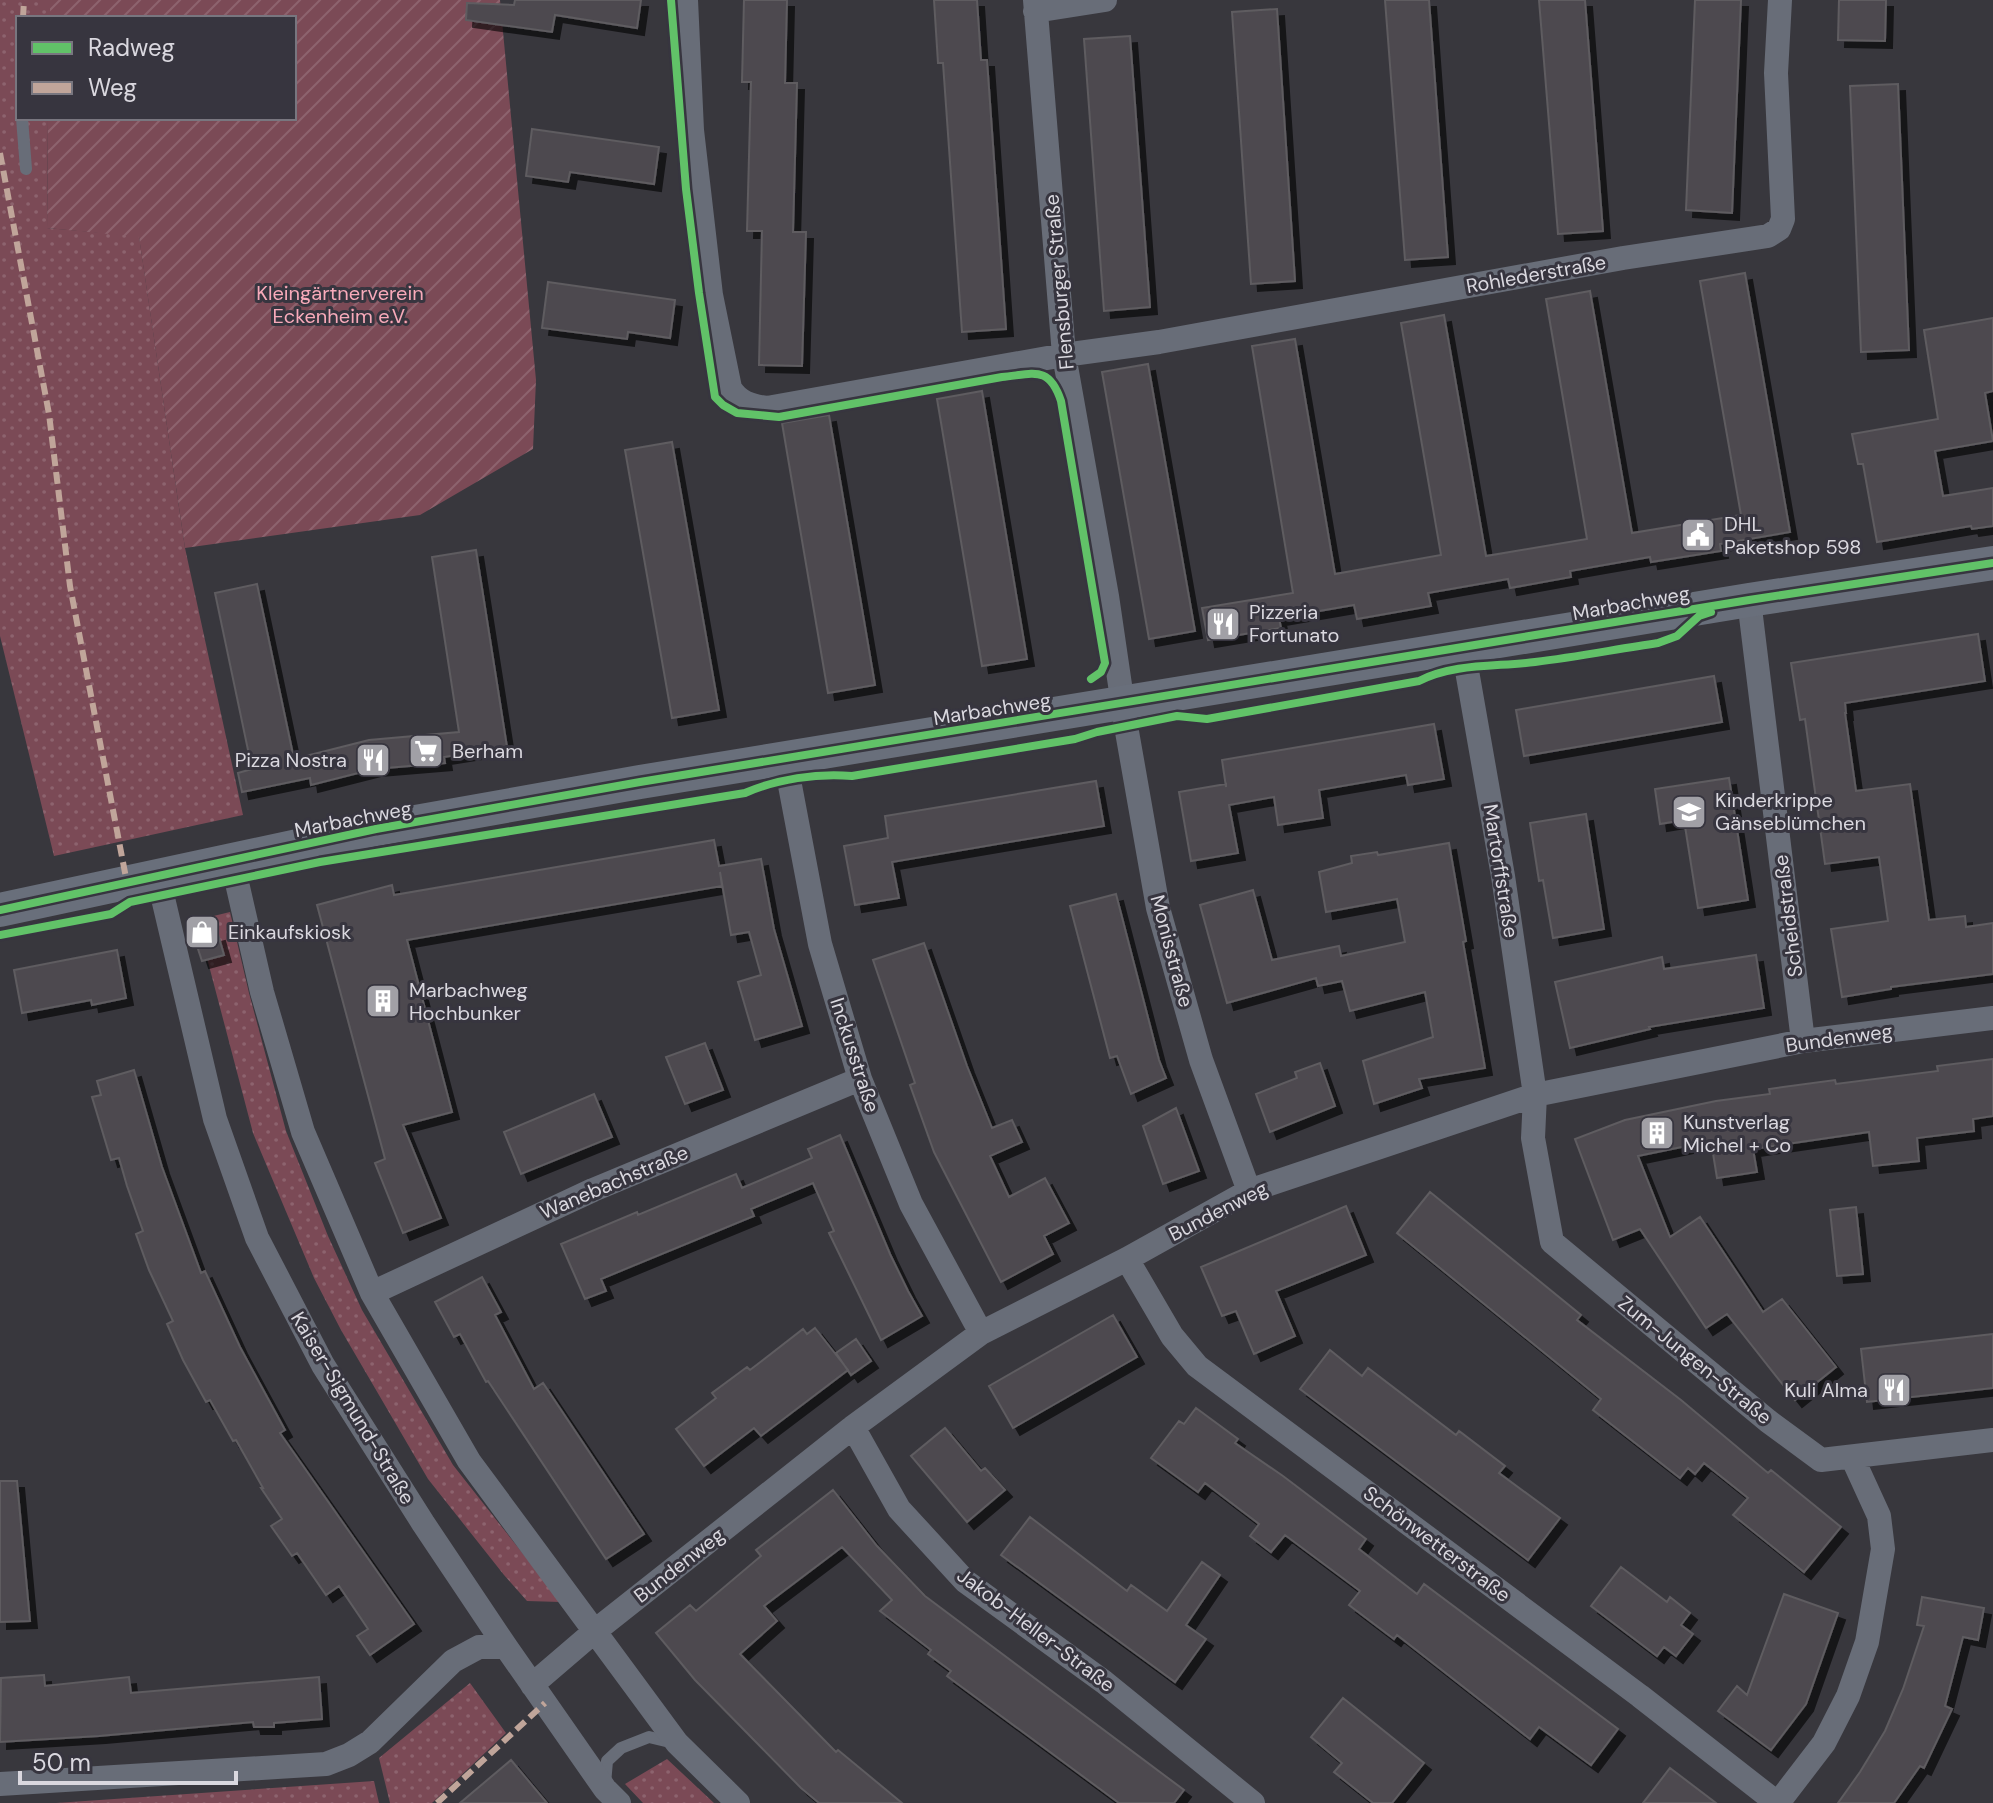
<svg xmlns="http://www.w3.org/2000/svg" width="1993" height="1803" viewBox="0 0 1993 1803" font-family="'DM Sans',sans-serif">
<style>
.park{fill:url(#park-dots)}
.garden{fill:url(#garden-furrows)}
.building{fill:#4d4a4f;stroke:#5e5c60;stroke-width:2;filter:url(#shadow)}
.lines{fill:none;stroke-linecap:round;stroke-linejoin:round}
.service{stroke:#686d78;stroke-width:12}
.minor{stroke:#686d78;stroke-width:24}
.secondary{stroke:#696f7b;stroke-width:34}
.quiet{stroke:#c0a59a;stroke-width:6;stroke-dasharray:12 6;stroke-linecap:butt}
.cycleway-casing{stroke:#37353f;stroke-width:13}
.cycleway{stroke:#61c268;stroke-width:8}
.labels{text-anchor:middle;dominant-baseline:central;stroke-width:6;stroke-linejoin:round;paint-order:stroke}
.street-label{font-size:20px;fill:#dad8df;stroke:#37353f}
.park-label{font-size:20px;fill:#f8aaba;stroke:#37353f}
.poi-label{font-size:20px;fill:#dad8df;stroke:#37353f;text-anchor:start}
</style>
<defs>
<pattern id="park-dots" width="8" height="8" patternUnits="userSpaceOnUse" patternTransform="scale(2)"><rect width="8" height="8" fill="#7b4a56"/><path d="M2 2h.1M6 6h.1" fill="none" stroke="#8d636e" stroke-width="1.8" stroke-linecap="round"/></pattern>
<pattern id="garden-furrows" width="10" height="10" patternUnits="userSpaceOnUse" patternTransform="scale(2)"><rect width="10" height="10" fill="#7b4a56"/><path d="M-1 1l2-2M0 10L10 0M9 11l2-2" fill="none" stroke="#8d636e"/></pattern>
<filter id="shadow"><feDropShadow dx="7" dy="7" stdDeviation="0" flood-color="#0009"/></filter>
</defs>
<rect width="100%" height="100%" fill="#38373d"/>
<path class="park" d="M0,0H50V18H18V118H48L47,228L139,236L185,548L243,815L54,856L0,636Z
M230,912L249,993L286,1131L328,1236L362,1310L453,1465L561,1602L527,1601L504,1575L428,1479L341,1330L314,1278L253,1133L197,920Z
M470,1683L506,1733L432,1803H390L379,1758Z
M667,1759L714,1803H643L625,1784Z
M374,1781L379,1803H56Z"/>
<path class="garden" d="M50,0H500L536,380L533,449L420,515L185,548L139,237L47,228L48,118H294V18H50Z"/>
<path class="building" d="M515,0H641L637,28L555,15L552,32L466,20L467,3L514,5Z
M744,0H787L785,83H797L793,232H806L802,366L759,365L762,231H747L751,82H742Z
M934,0H977L981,60H987L1006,329L962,332L943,63H938Z
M1385,0H1429L1448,257L1405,260Z
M1539,0H1585L1603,231L1558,234Z
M1695,0H1741L1732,213L1686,210Z
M1839,0H1886L1885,41L1838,40Z
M1277,9L1295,281L1251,284L1232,12Z
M1130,36L1150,307L1104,311L1084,39Z
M1898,84L1909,350L1861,352L1850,86Z
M532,129L659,147L654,184L570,172L568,182L526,176Z
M1745,273L1790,532L1720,544L1721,551L1651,562L1650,557L1570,571L1571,577L1510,588L1508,579L1428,593L1431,606L1357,619L1354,605L1279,618L1281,628L1208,640L1202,608L1293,593L1252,346L1295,339L1335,574L1441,555L1401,323L1444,315L1486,556L1587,539L1546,299L1590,291L1632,533L1741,515L1700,281Z
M548,282L675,300L670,338L628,332L627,339L542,328Z
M1993,318V391L1985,393L1993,441L1935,451L1943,496L1993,488V526L1972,529L1971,526L1877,542L1863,464H1858L1852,434L1938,419L1924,330Z
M1148,364L1195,631L1149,639L1102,372Z
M982,391L1027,659L982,666L937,399Z
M829,415L875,685L828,693L782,423Z
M672,442L719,710L672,718L625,450Z
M476,550L507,747L444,757L445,763L374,769L311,785L310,778L242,792L238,773L252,769L215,593L257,584L294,759L369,740L459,732L432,557Z
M1978,634L1985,681L1845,703L1846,713H1845L1856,791L1910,784L1929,920L1965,916L1966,927L1993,923V974L1891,987V989L1842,997L1831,929L1888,921L1879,857L1825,864L1805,719L1800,720L1791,663Z
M1714,676L1722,722L1524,756L1516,710Z
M1434,724L1444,779L1408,785L1406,775L1319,790L1323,818L1278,825L1274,797L1229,805L1238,853L1191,861L1179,792L1226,784V787L1222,760Z
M1729,778L1748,900L1698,908L1684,820L1660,824L1655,789Z
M1096,781L1104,826L892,862L899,898L855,905L844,846L888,838L885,816Z
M1586,814L1604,929L1553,938L1543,880L1539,881L1530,823Z
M714,840L719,866L761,859L774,929L802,1026L755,1040L738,982L761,975L749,932L731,935L720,872L722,886L407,940L452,1112L403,1125L441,1218L403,1233L375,1163L385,1159L317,905L392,885L394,895Z
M1449,843L1466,941L1463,942L1485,1068L1419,1079L1422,1088L1374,1104L1363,1061L1433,1037L1425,992L1350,1011L1342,981L1318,986L1316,978L1227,1003L1200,905L1253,890L1272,960L1339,946L1341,956L1405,942L1397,899L1326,912L1319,872L1352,863L1351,856L1377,852L1378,855Z
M1116,894L1159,1060L1166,1078L1131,1094L1117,1056L1110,1058L1070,906Z
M218,934L224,955L202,961L195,940Z
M924,943L967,1066L992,1128L1012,1120L1022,1142L990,1156L1009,1197L1045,1178L1069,1223L1044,1236L1053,1254L1001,1282L934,1152L910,1085L915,1083L873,960Z
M117,950L126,998L92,1005L91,1000L22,1013L14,970Z
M1756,955L1764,1008L1649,1027L1650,1029L1570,1048L1555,982L1662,957L1664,969Z
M705,1043L723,1090L685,1104L666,1057Z
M1993,1059V1116L1973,1119L1974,1131L1917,1138L1919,1161L1873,1166L1869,1132L1753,1149L1757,1172L1717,1178L1711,1141L1638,1156L1670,1237L1700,1217L1763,1312L1782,1299L1836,1367L1795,1400L1727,1314L1706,1328L1640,1229L1613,1240L1575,1139L1625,1120L1716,1101L1770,1094L1769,1089L1835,1080L1836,1084L1938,1071L1937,1066Z
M1320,1063L1335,1106L1270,1132L1256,1094L1297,1078L1295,1072Z
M134,1070L162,1167L201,1273L205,1271L240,1347L285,1430L280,1433L414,1624L370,1655L357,1636L368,1629L339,1586L326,1595L297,1553L292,1556L271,1526L282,1519L261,1488H263L236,1440L233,1441L210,1400L206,1402L183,1360L167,1324L173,1321L149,1270L136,1234L143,1231L127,1186L119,1158L111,1160L92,1097L101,1095L97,1081Z
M594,1094L612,1137L521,1174L504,1132Z
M1176,1108L1199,1171L1163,1184L1143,1126Z
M840,1135L890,1254L908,1291L922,1316L881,1340L829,1233L834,1231L813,1183L751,1209L754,1216L601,1279L606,1291L585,1299L561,1244L637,1212L638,1215L736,1174L742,1188L812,1158L808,1149Z
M1430,1192L1581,1315L1577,1320L1681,1400L1768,1473L1771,1470L1841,1527L1804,1572L1733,1515L1748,1498L1704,1463L1695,1474L1688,1468L1680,1478L1593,1410L1601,1399L1397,1233Z
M1346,1206L1366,1255L1276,1291L1295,1336L1254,1354L1236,1311L1222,1316L1201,1267Z
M1856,1207L1863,1274L1837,1276L1830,1210Z
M482,1277L501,1312L495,1315L534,1389L543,1383L644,1534L606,1559L488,1381L486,1382L460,1334L454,1337L435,1302Z
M1113,1315L1137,1357L1013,1428L989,1386Z
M815,1328L848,1370L761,1436L754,1428L704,1466L676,1429L716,1398L712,1393L747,1367L750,1370L803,1329L807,1334Z
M1993,1334V1388L1867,1402L1861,1349Z
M856,1339L871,1361L851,1375L836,1353Z
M1330,1350L1362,1376L1368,1368L1456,1435L1459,1431L1505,1466L1499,1473L1560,1518L1528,1560L1300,1389Z
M1196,1408L1238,1439L1235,1443L1283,1476L1366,1539L1359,1549L1417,1594L1424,1584L1618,1729L1591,1765L1539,1727L1530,1739L1397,1635L1394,1639L1349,1605L1360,1591L1285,1535L1271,1552L1250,1536L1259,1524L1205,1483L1198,1492L1151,1458L1179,1421L1184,1424Z
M945,1428L981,1471L985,1468L1005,1490L967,1522L911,1456Z
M0,1481H17L30,1621L0,1622Z
M833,1490L877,1546L925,1596L1184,1790L1174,1803H1119L947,1676L951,1671L928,1654L931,1650L880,1611L892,1600L842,1547L764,1606L777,1621L740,1654L836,1752L838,1750L902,1803H819L801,1788L695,1680L656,1633L690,1605L696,1611L761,1556L756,1550Z
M1030,1517L1127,1591L1131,1585L1167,1611L1202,1562L1220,1575L1186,1625L1206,1639L1175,1682L1001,1555Z
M1621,1567L1667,1602L1670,1597L1690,1613L1681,1625L1693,1634L1676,1656L1664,1647L1657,1656L1591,1606Z
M1784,1594L1838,1613L1806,1704L1771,1750L1718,1711L1737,1686L1747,1695Z
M1922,1597L1984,1608L1978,1640L1963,1637L1945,1706L1952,1709L1924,1768L1920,1766L1894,1803H1838L1860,1772L1885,1731L1903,1689L1924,1626L1917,1625Z
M44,1675L45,1686L129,1677L131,1693L319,1677L322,1719L274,1723V1727H254L253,1722L99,1736L0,1742L1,1678Z
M1343,1698L1424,1763L1392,1803H1373L1334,1772L1342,1763L1311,1737Z
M511,1760L547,1803H460Z
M1670,1768L1716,1803H1643Z"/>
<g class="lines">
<path class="service" d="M22,118L26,169
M605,1784L607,1761L621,1748L649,1737L674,1743"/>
<path class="minor" d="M686,0L692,130L711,295L730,388C738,402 751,406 767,408L1064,355L1159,342L1623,258L1768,236L1779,229L1783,219L1776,73L1780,0
M1035,0L1064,355L1107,596L1126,726L1158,908L1201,1060L1249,1191
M1035,11L1105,0
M1749,600L1803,1041
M1463,648L1503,876L1535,1095L1533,1138L1552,1242L1768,1421L1821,1460L1993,1440
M785,759L820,944L860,1079L911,1204L981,1333
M232,861L262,992L303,1132L372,1293L469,1461L677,1743L738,1803
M158,877L215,1119L257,1238L323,1365L423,1523L506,1647L605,1789L619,1803
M1127,1259L1172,1336L1197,1366L1640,1696L1777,1803
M372,1293L593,1190L860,1079
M853,1427L899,1509L965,1581L1104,1682L1253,1803
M532,1685L595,1631L853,1427L981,1333L1127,1259L1249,1191L1535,1095L1803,1041L1993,1018
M0,1784L326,1764L349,1755L370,1742L453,1661L479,1647H506
M1778,1803L1824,1743L1848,1696L1867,1642L1883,1549L1879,1516L1852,1457"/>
<path class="secondary" d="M0,910L376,829L640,782L1749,600L1993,563"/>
<path class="quiet" d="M23,18L24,0
M0,153L49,414L70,586L127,883
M437,1803L545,1703"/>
<g class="cycleway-casing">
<path id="cycleway" d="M671,0L686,189L699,293L715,397L723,405L737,413L779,417L1002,377C1034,374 1049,365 1061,401L1105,663L1101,672L1091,679
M0,910L376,829L640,782L1749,600L1993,563
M0,935L111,914L130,902L320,862L745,793C777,779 817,773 852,776L1075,739L1097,732L1177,716L1207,719L1419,681C1454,663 1497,667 1535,662C1576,657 1617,649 1658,643L1677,636L1699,616L1711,612"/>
</g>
<use href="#cycleway" class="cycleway"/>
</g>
<defs>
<g id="civic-square" transform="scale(1.8)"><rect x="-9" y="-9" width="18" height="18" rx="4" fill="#a1a0a6" stroke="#37353f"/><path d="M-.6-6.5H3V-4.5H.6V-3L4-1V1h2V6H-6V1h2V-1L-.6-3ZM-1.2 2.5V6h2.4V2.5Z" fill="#fff"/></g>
<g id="restaurant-square" transform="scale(1.8)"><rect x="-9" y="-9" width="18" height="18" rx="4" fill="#a1a0a6" stroke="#37353f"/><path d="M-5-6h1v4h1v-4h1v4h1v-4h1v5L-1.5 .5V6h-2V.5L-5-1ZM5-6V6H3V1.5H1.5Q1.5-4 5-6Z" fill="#fff"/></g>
<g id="supermarket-square" transform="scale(1.8)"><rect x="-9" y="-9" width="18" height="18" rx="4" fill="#a1a0a6" stroke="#37353f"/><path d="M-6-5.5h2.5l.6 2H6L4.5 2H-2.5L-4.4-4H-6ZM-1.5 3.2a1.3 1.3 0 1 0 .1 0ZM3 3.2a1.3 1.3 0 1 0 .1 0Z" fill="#fff"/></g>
<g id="school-square" transform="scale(1.8)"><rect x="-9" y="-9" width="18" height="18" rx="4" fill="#a1a0a6" stroke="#37353f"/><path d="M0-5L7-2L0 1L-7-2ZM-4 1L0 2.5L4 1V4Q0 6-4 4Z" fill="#fff"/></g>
<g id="shop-square" transform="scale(1.8)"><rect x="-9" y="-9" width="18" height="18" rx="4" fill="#a1a0a6" stroke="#37353f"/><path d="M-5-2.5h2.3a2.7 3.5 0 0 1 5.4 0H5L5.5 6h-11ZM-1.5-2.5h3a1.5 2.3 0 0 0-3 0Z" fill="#fff"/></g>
<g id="building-square" transform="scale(1.8)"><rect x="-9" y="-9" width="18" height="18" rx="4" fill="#a1a0a6" stroke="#37353f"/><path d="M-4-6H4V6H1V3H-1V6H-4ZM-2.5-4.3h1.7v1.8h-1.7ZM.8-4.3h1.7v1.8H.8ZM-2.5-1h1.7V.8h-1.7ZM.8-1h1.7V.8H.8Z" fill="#fff"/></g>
</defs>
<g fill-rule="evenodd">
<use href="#civic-square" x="1698" y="535"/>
<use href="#restaurant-square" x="1223" y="624"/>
<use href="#supermarket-square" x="426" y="751"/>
<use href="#restaurant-square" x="373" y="760"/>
<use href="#school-square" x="1689" y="812"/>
<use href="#shop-square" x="202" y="932"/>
<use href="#building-square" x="383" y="1001"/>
<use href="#building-square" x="1657" y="1133"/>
<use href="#restaurant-square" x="1894" y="1390"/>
</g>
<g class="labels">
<g class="street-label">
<text transform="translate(1536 274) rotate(-10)">Rohlederstraße</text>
<text transform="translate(1059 282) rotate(-95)">Flensburger Straße</text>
<text transform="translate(1631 603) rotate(-10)">Marbachweg</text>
<text transform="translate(992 709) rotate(-9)">Marbachweg</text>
<text transform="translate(353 819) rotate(-11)">Marbachweg</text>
<text transform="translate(1501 871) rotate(81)">Martorffstraße</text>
<text transform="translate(1788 916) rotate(-97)">Scheidstraße</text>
<text transform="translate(1172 951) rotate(75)">Monisstraße</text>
<text transform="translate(1839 1038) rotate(-8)">Bundenweg</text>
<text transform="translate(855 1055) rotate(72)">Inckusstraße</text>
<text transform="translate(614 1182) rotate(-23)">Wanebachstraße</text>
<text transform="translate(1218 1211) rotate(-27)">Bundenweg</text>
<text transform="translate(1695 1360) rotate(39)">Zum-Jungen-Straße</text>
<text transform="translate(353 1408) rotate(59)">Kaiser-Sigmund-Straße</text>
<text transform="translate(1437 1544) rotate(37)">Schönwetterstraße</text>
<text transform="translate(679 1565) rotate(-38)">Bundenweg</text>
<text transform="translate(1036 1630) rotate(37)">Jakob-Heller-Straße</text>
</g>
<g class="park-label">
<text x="340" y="293">Kleingärtnerverein<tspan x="340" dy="23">Eckenheim e.V.</tspan></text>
</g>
<g class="poi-label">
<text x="1724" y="524">DHL<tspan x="1724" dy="23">Paketshop 598</tspan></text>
<text x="1249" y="612">Pizzeria<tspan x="1249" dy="23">Fortunato</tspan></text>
<text x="452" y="751">Berham</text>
<text x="347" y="760" text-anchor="end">Pizza Nostra</text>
<text x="1715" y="800">Kinderkrippe<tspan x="1715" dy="23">Gänseblümchen</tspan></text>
<text x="228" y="932">Einkaufskiosk</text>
<text x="409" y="990">Marbachweg<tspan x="409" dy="23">Hochbunker</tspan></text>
<text x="1683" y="1122">Kunstverlag<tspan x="1683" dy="23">Michel + Co</tspan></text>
<text x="1868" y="1390" text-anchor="end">Kuli Alma</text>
</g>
</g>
<rect x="16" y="16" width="280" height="104" fill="#37353f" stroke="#78767f" stroke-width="2"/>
<rect x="32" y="42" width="40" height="12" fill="#61c268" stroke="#78767f" stroke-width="2"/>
<text x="88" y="56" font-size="24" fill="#dad8df">Radweg</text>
<rect x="32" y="82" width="40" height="12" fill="#c0a59a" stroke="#78767f" stroke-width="2"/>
<text x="88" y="96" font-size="24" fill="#dad8df">Weg</text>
<path d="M20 1771v12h216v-12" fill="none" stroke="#dad8df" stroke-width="4"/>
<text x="32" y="1771" font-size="24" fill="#dad8df" stroke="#37353f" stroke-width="6" paint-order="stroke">50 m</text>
</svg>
